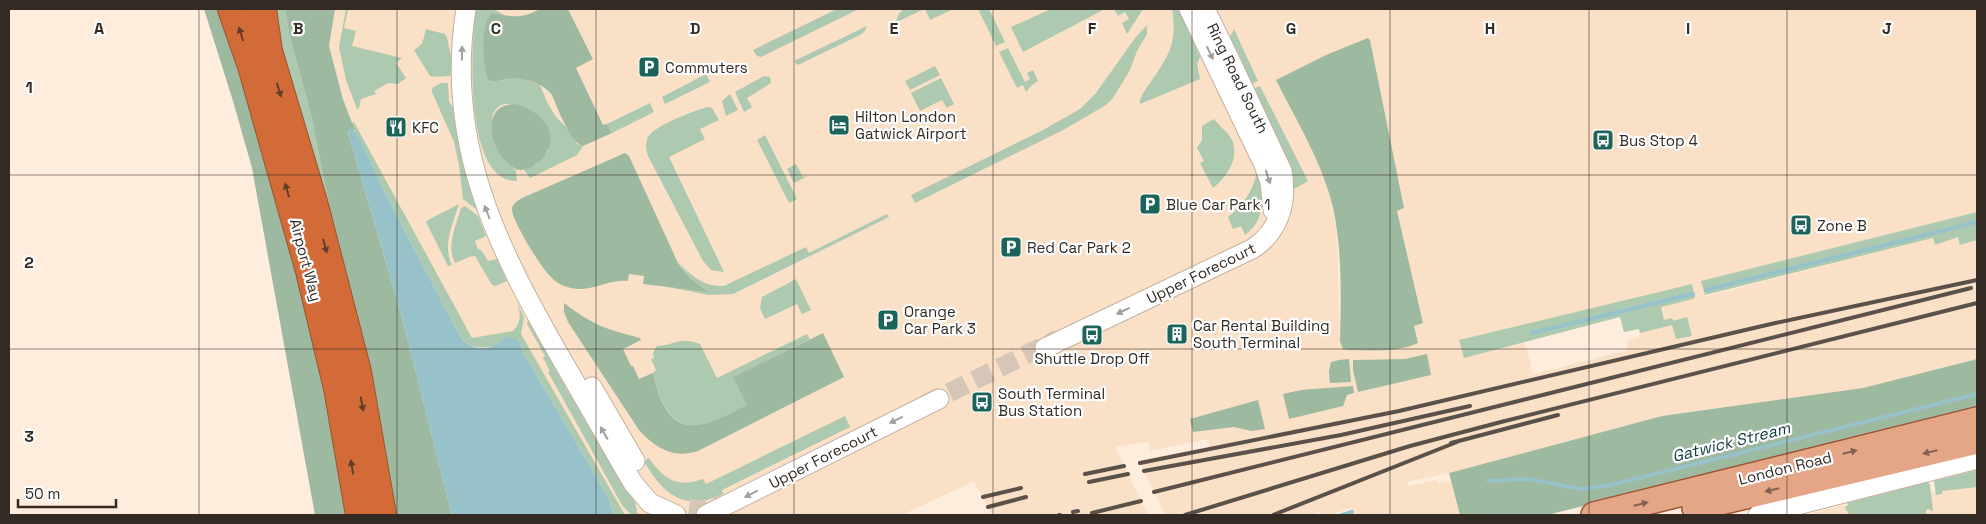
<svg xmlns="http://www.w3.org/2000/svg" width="1986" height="524" viewBox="0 0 1986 524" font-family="'Space Grotesk',sans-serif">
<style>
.built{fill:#fae0c6;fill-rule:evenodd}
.green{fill:#adc9b0}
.forest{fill:#9db9a0}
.water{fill:#97c2ca}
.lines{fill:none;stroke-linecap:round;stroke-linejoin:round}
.stream{stroke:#97c2ca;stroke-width:4}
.minor-tunnel{stroke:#d5c6b8;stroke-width:19;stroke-dasharray:19 9;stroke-linecap:butt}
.minor-casing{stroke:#c4b09d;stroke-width:21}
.major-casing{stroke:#9b5431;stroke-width:28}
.highway-casing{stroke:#9b5431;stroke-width:30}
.minor{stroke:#fff;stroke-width:19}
.major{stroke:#e5a688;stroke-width:25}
.highway{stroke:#d36b38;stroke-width:28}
.rail{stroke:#5b5149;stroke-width:4}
.oneway{fill:#623e29}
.oneway2{fill:#a39f9c}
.oneway3{fill:#836250}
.grid{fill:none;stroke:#322a23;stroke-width:1;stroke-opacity:0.55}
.labels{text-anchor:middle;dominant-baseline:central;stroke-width:4.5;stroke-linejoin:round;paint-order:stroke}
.poi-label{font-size:15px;fill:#322a23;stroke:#fefefe;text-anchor:start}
.street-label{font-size:15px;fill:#322a23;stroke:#fefefe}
.water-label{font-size:16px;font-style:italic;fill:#133c42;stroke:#fefefe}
.grid-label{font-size:16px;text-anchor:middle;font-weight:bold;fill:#322a23;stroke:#fefefe;stroke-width:4.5;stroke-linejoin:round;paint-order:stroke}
</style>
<rect width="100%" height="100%" fill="#feeddd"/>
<path class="built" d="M335,9H540L525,16H506L540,85L552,95L572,138L581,146L611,133L603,126L575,68L593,58L568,9H1977V212L1702,281L1705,295L1707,296L1934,238L1935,245L1958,236L1961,245L1977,240V359L1863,388L1662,416L1449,473L1407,482L1408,486L1436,480L1440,483L1451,481L1460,515H1353L1351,508L1330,515H1322L1320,512L1312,515H1166L1139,461L1209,447L1208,439L1150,451L1148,442L1115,447L1148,515H992L974,481L902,515H623L521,337L496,334L472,339L354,122L351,123L350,121L329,46ZM426,29L446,35L450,76L436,77L414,50L422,44ZM1368,38L1370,40L1404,208L1397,210L1423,323L1414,325L1418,343L1402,349L1340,341L1337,233L1329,192L1321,172ZM625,153L678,263L697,284L708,292L643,284L644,276L629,274L628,281L619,280L577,290L550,277L535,256L512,210L522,198ZM1692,284L1695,297L1620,317L1624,332L1639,329L1641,337L1627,341L1628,350L1533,374L1525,343L1464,357L1459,341ZM1426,355L1431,375L1358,392L1353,370V360L1405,359ZM1354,393L1289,418L1283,394Z
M1977,482V515H1804L1844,505L1848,511Z"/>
<path class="green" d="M270,9H285L289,33L312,119L352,316Z
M346,9H348L344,28L356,31L352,46L402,58L396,63L406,78L398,84L388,83L374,91L376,94L361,99L359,108L357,109L346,80L339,47Z
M476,9H494L506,16L492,13L485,26L484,34L485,71L488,80C495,83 500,80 508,79C520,77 530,80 540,85L547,102L556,117L568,129L577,144L583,146L577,155L530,178L524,170L537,164L548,151L542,119C532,110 504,94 494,112C486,128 500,163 516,170L517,181C463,183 471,42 476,9Z
M837,9H859L761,57L757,56L753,50Z
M903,9H924L895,23L899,14Z
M925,9H953L930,20Z
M978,9H989L1005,42L996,46Z
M1051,9H1105L1023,52L1011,27Z
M1114,9H1143L1127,34L1122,23L1129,19L1125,12L1118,16Z
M1172,9H1179L1200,57L1197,64L1200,79L1140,104V100L1142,95C1163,62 1179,50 1172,9Z
M1147,25V34L1137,51L1130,70L1113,98L1106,105L1065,129L915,203L911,195L1043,130L1080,109L1096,93L1135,38Z
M867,26L865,31L860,35L800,64L797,65L794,61Z
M426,29L445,34L447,37L453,67L450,76L436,77L430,76L414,50L422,44Z
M1234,29L1258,81L1250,85L1230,37Z
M1008,48L1025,82L1030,79L1027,73L1033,70L1038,81L1032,85L1026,92L1023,85L1017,88L999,52Z
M935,66L940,75L910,90L905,81Z
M706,74L710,82L665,104L662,97Z
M764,76L770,77L771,83L747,98L752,107L744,112L735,92Z
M941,78L954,104L947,108L942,100L920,111L911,93Z
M441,83H448L449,102L458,113L481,213L463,199L459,165L454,142L432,92V88Z
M1260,86L1308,181L1294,189L1288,160L1252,89Z
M730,94L738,110L726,116L722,101Z
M650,103L654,112L612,133L607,124Z
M708,107L712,108L719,120L700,129L705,139L669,157L724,272L711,270L703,261L648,156C646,150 645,143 648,137C654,126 695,110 708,107Z
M1214,119C1219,126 1228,132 1232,140C1240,158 1226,178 1213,188L1200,163L1204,161L1197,148L1202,140V126Z
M354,122L472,338L513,331C522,321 521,312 516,300L524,317L521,334L625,515H614L607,495L524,354L518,339C498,344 474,357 460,336L385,193L351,123Z
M765,135L797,199L789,203L757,140Z
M796,164L803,177L808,176L794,183L787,169Z
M1257,172L1260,173C1263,195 1266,220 1245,235L1241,226L1233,229L1228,217C1243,205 1253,191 1257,172Z
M459,204C453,224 442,245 452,265L448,266L426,222L428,220Z
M465,206L478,216L486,236L475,241L478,249L482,251L488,261L497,259L507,281L496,286L492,285L475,256L469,257L455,263C446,246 456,226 461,208Z
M1977,212V240L1960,245L1958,237L1935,245L1933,238L1705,295L1701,281Z
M887,214L889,217L733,294L709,295L668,287L708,291L691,279L677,260C689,275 704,287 724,286L806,247L809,253Z
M796,279L811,310L802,314L797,304L765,319L760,308L762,297Z
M1692,284L1695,297L1693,299L1661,307L1664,320L1672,318L1673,321L1687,317L1692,336L1676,339L1672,325L1640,333L1639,329L1624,332L1620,317L1464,358L1459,340Z
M529,317L555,365L554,367L619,479L635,502L638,515H631L622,505L548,372L550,371L543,358L545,356L527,324Z
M807,334L810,339L734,377L748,405C695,433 669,440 653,373L656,370L651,359L654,358L653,353L657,346C675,345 680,336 700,344L717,378Z
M845,416L850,427L722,490L723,494C685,512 663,495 644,461L649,458C664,480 677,488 703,479L706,484Z
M1977,470V487L1942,491V494L1936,495L1934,481Z
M1928,482L1930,485L1933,511H1931L1930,509L1926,510V514L1849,515L1845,507L1848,505L1847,503Z"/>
<path class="forest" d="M204,9H222L298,276L323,383L348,515H315L252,168L233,101Z
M285,9H335L329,46L343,99L355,131L351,129L348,132L349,136L400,310L452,515H391L312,119L289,33Z
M540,9H568L593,59L576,68L603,125L607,124L612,133L583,146C571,144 557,107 552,95C541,82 524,77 507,79C500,80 495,83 488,80L486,75C483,60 480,23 492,13C512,17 521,19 540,9Z
M1368,38L1370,40L1404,208L1397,211L1423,323L1414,326L1418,343C1397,353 1371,350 1348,350L1343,349L1340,341C1341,296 1343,234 1328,190C1316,152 1294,116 1276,80L1326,55Z
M515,104C542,111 563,133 542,159C536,165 530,169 522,170C499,172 470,105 515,104Z
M625,153L629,156L678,263L691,279L709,292L643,284L644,276L629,274L628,281C609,279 589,293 571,288C563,286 556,283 551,277C541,268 513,222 512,210C512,204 517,201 522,198Z
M564,303C593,325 605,329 640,338L641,340L623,349L631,366H633L639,379L653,373C668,440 695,433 747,405L733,377L823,333L844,377L698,451C673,459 655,448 639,430L568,322L564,312Z
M1427,354L1431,375L1358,392L1353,370V360L1405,359Z
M1349,359L1351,382L1330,383L1329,371L1331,362L1339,360Z
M1977,359V409L1547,515H1460L1449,473L1662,416L1863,388Z
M1353,386L1354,393L1347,395L1343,406L1289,419L1283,394L1301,390Z
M1258,400L1265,429L1252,431L1234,427L1193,432L1190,419Z"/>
<path class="water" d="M352,129L357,134L385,193L460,336C471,353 493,351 506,337L518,339L524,354L607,495L614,515H452L400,310L349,136L348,130Z"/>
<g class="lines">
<path class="stream" d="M1706,290L1977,222
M1532,333L1693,294
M1488,481L1528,479L1581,489L1611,485L1977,394
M1342,515L1352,512"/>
<path class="minor-tunnel" d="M924,405L1058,339
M689,508L705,510L722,504"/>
<g class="minor-casing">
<path id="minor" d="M466,9C444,145 499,251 565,365C588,404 610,444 633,483L650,503L676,515
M1189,9L1264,165L1270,182L1273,210
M1045,348L1252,249C1279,232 1288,202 1282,171L1231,62L1205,9
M592,387L635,461
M706,515L939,399
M1758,515L1977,459"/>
</g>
<g class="major-casing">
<path id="major" d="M1695,508L1977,441
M1594,515L1977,420"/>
</g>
<g class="highway-casing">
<path id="highway" d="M232,9L252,66L310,271L338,388L360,515
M262,9L268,51L313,202L357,372L382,515"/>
</g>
<use href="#minor" class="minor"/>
<use href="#major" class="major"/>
<use href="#highway" class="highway"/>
<path class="rail" d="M1451,443L1558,415
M1140,463L1399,411L1771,324L1977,280
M1144,471L1341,435L1470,406
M1085,474L1124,466
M1089,482L1128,474
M1154,492L1971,288
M983,497L1021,488
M988,507L1026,497
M1073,512L1078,511
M1092,513L1141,501
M1059,515H1060
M1185,515L1410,446L1501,422L1977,303
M1273,515L1457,442"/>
</g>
<defs><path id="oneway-solid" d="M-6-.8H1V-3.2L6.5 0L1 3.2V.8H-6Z" transform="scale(1.25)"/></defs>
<g class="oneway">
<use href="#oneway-solid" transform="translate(241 34) rotate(-108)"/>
<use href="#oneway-solid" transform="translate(279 90) rotate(73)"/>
<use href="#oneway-solid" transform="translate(287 190) rotate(-106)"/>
<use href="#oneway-solid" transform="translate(325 246) rotate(75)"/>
<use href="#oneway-solid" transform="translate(362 404) rotate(80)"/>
<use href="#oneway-solid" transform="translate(352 467) rotate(-99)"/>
</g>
<g class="oneway2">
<use href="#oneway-solid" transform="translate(462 53) rotate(-89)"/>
<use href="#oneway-solid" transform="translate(1210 53) rotate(65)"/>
<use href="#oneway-solid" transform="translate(1268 177) rotate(72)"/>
<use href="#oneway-solid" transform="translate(487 212) rotate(-111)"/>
<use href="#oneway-solid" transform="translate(1123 311) rotate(155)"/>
<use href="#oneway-solid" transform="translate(896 420) rotate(154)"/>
<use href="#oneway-solid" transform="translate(604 433) rotate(-120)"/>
<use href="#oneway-solid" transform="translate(751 494) rotate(153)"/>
</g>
<g class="oneway3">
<use href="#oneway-solid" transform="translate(1850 452) rotate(-14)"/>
<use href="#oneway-solid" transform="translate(1930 452) rotate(167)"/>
<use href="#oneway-solid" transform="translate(1772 490) rotate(167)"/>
<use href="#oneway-solid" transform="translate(1641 504) rotate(-14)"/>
</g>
<path class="grid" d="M199,9V515M397,9V515M596,9V515M794,9V515M993,9V515M1192,9V515M1390,9V515M1589,9V515M1787,9V515M9,175H1977M9,349H1977"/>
<defs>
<g id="parking-square" transform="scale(1.125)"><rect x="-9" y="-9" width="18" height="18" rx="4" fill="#1c6459" stroke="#fefefe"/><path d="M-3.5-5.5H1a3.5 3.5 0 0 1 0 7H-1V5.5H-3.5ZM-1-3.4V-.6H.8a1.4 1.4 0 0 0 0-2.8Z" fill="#fff"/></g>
<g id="hotel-square" transform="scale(1.125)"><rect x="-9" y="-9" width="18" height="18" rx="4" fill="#1c6459" stroke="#fefefe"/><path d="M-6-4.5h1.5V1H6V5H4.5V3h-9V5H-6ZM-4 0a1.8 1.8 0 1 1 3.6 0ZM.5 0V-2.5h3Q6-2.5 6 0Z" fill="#fff"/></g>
<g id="restaurant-square" transform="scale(1.125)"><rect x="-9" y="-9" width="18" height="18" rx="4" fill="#1c6459" stroke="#fefefe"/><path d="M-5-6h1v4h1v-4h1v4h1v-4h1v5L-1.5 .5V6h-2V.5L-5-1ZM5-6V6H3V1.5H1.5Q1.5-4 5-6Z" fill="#fff"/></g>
<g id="bus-square" transform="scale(1.125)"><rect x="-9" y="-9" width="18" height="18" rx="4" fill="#1c6459" stroke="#fefefe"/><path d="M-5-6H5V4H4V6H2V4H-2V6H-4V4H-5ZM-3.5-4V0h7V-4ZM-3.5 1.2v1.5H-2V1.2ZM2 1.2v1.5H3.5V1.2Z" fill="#fff"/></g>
<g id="building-square" transform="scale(1.125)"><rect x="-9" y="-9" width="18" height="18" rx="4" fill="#1c6459" stroke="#fefefe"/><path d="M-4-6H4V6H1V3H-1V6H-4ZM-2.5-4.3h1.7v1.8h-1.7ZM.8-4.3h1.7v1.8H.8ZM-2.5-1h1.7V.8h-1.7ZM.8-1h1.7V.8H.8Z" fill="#fff"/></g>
</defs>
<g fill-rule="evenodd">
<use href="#parking-square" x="649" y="67"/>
<use href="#hotel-square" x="839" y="125"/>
<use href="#restaurant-square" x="396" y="127"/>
<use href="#bus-square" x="1603" y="140"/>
<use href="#parking-square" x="1150" y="204"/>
<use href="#bus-square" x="1801" y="225"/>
<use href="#parking-square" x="1011" y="247"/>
<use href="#parking-square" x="888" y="320"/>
<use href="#building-square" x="1177" y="334"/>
<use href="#bus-square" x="1092" y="335"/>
<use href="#bus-square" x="982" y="402"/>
</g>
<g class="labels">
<g class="poi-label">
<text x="665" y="67">Commuters</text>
<text x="855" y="116">Hilton London<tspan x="855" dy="17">Gatwick Airport</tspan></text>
<text x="412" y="127">KFC</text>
<text x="1619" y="140">Bus Stop 4</text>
<text x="1166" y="204">Blue Car Park 1</text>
<text x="1817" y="225">Zone B</text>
<text x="1027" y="247">Red Car Park 2</text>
<text x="904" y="311">Orange<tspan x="904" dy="17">Car Park 3</tspan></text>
<text x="1193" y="325">Car Rental Building<tspan x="1193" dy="17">South Terminal</tspan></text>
<text x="1092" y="358" text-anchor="middle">Shuttle Drop Off</text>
<text x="998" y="393">South Terminal<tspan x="998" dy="17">Bus Station</tspan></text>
</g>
<g class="street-label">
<text transform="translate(1238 78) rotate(64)">Ring Road South</text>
<text transform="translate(306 260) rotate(75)">Airport Way</text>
<text transform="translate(1201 273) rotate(-26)">Upper Forecourt</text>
<text transform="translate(823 457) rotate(-27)">Upper Forecourt</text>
<text transform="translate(1785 468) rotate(-14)">London Road</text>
</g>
<g class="water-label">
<text transform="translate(1731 442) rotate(-14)">Gatwick Stream</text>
</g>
</g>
<g class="grid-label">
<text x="99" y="34">A</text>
<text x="298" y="34">B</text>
<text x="496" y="34">C</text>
<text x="695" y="34">D</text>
<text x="894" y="34">E</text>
<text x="1092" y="34">F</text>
<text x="1291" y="34">G</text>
<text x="1490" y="34">H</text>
<text x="1688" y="34">I</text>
<text x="1887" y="34">J</text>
<text x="29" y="93">1</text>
<text x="29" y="268">2</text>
<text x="29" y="442">3</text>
</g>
<rect width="1986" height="524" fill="none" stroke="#322a23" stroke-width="20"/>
<path d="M18 499v8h98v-8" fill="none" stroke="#322a23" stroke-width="2.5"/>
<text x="25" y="499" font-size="15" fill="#322a23" stroke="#fefefe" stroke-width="4" paint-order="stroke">50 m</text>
</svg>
